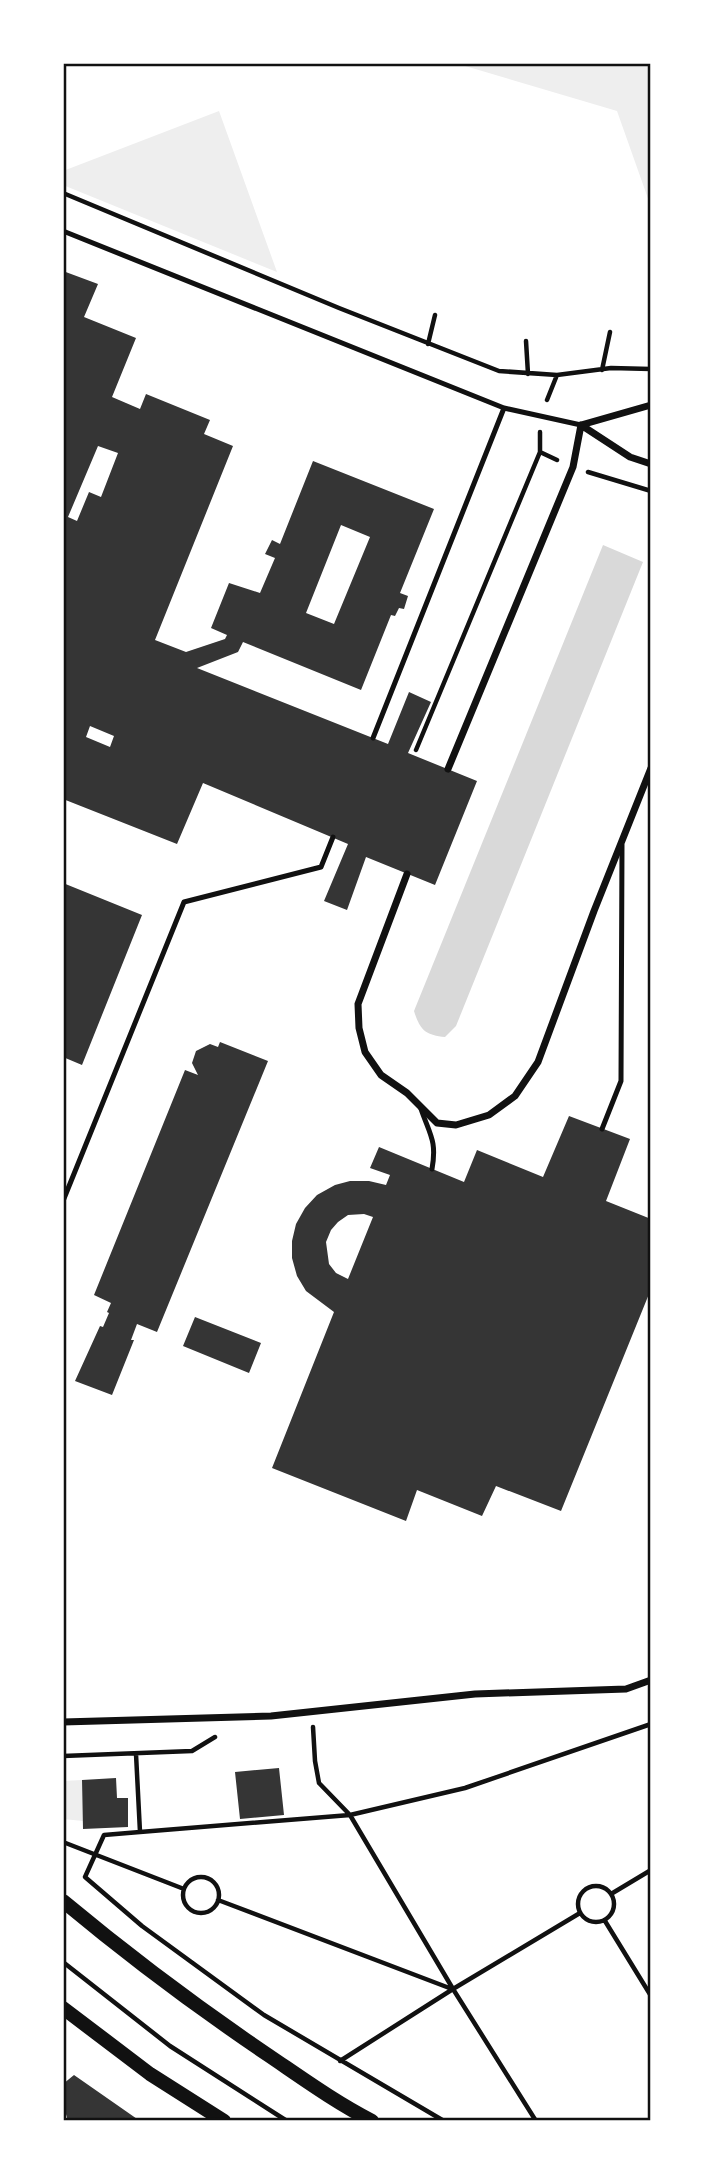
<svg xmlns="http://www.w3.org/2000/svg" width="714" height="2184" viewBox="0 0 714 2184" font-family="Signika,sans-serif">
<style>
.green{fill:#eee}
.water{fill:#d9d9d9}
.building{fill:#353535;fill-rule:evenodd}
.lines{fill:none;stroke-linecap:round;stroke-linejoin:round}
.path{stroke:#111;stroke-width:4.5}
.service{stroke:#111;stroke-width:5}
.minor{stroke:#111;stroke-width:7}
.secondary{stroke:#111;stroke-width:14}
.neatline{fill:none;stroke:#111;stroke-width:2.5}
</style>
<rect width="100%" height="100%" fill="#fff"/>
<path class="green" d="M455,63H651V207L617,111Z
M219,111L277,272L63,185V171Z
M82,1780L83,1821L63,1819V1781Z"/>
<path class="water" d="M603,545L643,562L456,1026L445,1037C425,1035 420,1030 414,1011Z"/>
<path class="building" d="M63,271L98,284L84,317L136,338L112,397L140,409L146,394L210,420L204,434L233,446L155,640L186,652L225,639L227,635L211,628L229,583L260,593L275,558L265,554L272,540L280,544L313,461L434,509L400,593L408,596L404,609L399,608L395,616L391,615L361,690L243,642L238,652L197,668L388,744L409,692L431,702L408,753L477,781L435,885L366,857L347,910L324,901L348,844L203,783L177,844L63,799ZM98,446L118,453L101,497L89,492L77,521L68,517ZM341,525L370,537L334,624L306,613ZM90,726L114,736L110,747L86,737Z
M63,883L142,915L82,1065L63,1057Z
M220,1042L268,1061L157,1332L137,1324L131,1340H134L112,1395L75,1381L100,1326L103,1327L109,1313L107,1312L111,1303L94,1295L185,1070L198,1075L192,1063L196,1051L210,1044L218,1047Z
M569,1116L630,1139L606,1201L651,1219V1289L561,1511L496,1486L482,1516L417,1490L406,1521L272,1468L334,1312L306,1291L297,1276L292,1258V1241L296,1224L305,1208L317,1195L335,1185L350,1181H369L386,1185L390,1175L370,1168L379,1147L464,1182L477,1150L543,1177ZM364,1214L373,1217L348,1279L336,1273L329,1264L326,1242L331,1230L338,1222L348,1215Z
M195,1317L261,1343L249,1373L183,1346Z
M279,1768L284,1815L240,1819L235,1772Z
M116,1778L117,1798H128V1827L83,1829L82,1780Z
M74,2075L140,2121H68L63,2104V2084Z"/>
<g class="lines">
<path class="path" d="M63,193L339,308L499,371L557,375L611,368L651,369
M526,341L528,374
M428,344L435,315
M602,370L610,332
M547,400L557,375
M540,452V432
M588,472L651,491
M416,750L540,452L557,460
M313,1727L315,1761L319,1783L350,1815L453,1989L340,2061
M136,1754L140,1832L350,1815L465,1788L651,1724
M63,1756L192,1751L215,1737
M140,1832L104,1835L85,1877L142,1926L264,2015L444,2121
M63,1842L184,1889
M183 1895a18 18 0 1 1 36 0a18 18 0 1 1-36 0Z
M578 1904a18 18 0 1 1 36 0a18 18 0 1 1-36 0Z
M611,1894L651,1870
M218,1900L452,1989
M605,1921L651,1996
M63,1962L170,2046L287,2121
M536,2121L453,1989L580,1913"/>
<path class="service" d="M63,231L504,408L581,425
M373,738L504,408
M421,1109C430,1135 437,1141 432,1169
M602,1129L621,1081L622,845
M63,1201L184,902L321,867L333,837"/>
<path class="minor" d="M581,425L630,457L651,464
M581,425L651,405
M448,769L573,467L581,425
M407,874L358,1004L359,1028L365,1052L381,1075L407,1093L437,1123L456,1125L489,1115L515,1096L538,1062L594,911L651,768
M63,1722L271,1716L475,1694L626,1689L651,1680"/>
<path class="secondary" d="M63,1901C129,1956 197,2007 268,2055C302,2078 335,2102 372,2121
M63,2008L150,2074L224,2121"/>
</g>
<rect width="714" height="2184" fill="none" stroke="#ffffff" stroke-width="130"/>
<rect x="65" y="65" width="584" height="2054" class="neatline"/>
</svg>
